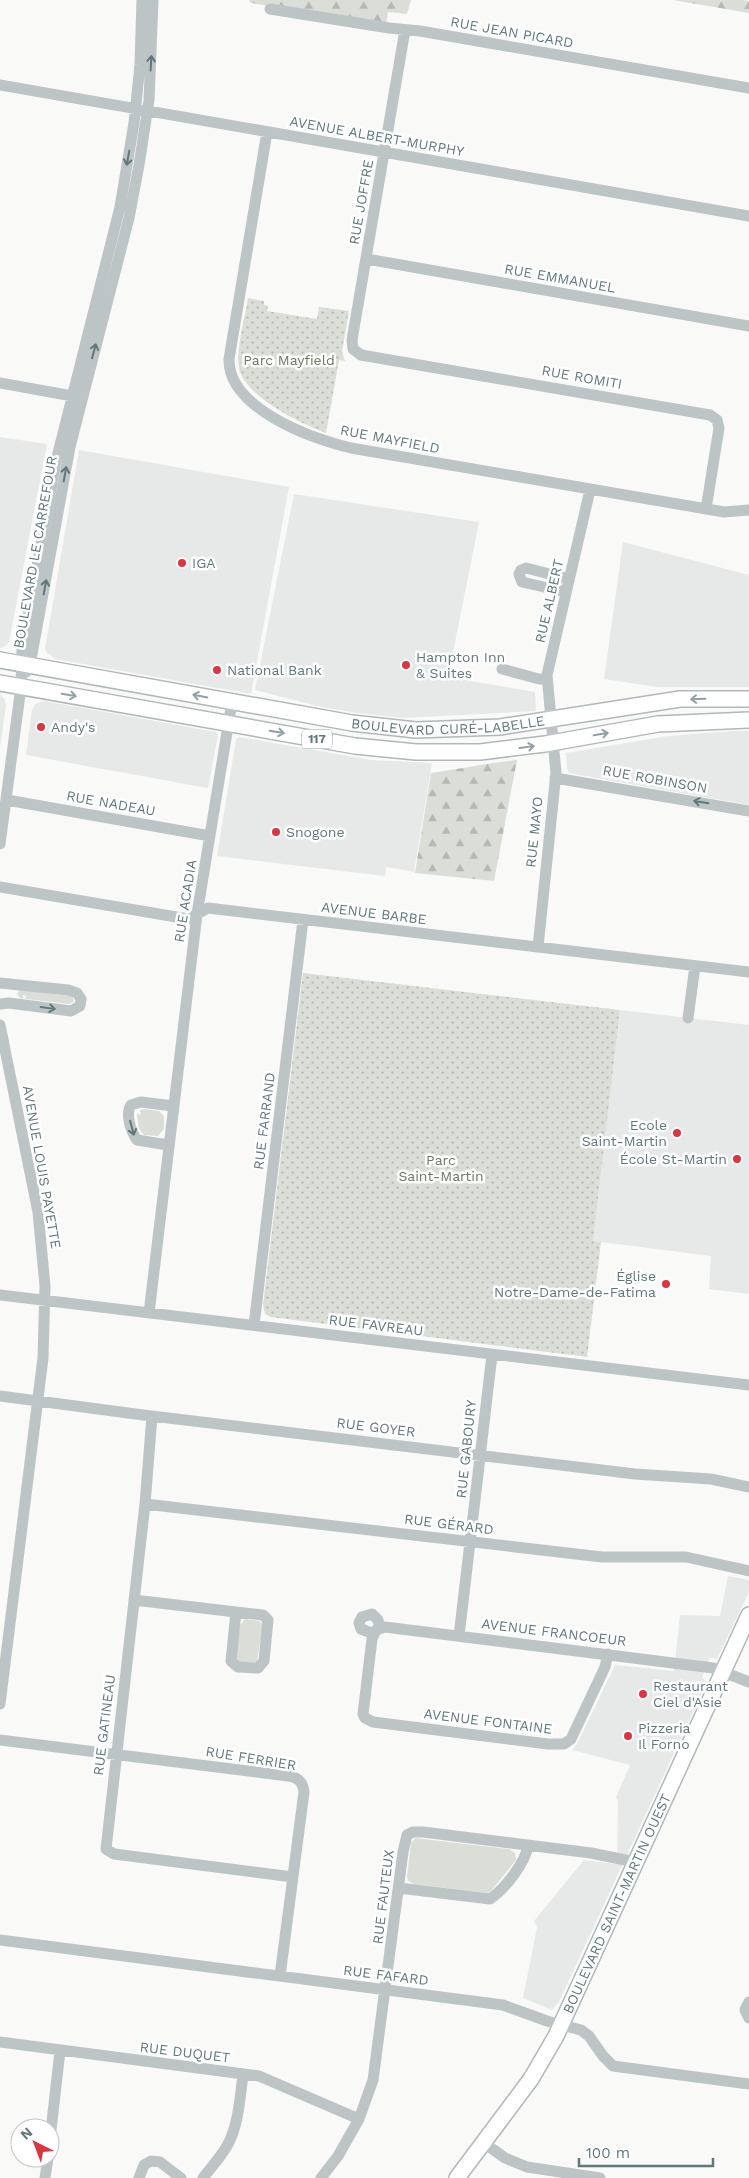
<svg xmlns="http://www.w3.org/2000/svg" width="749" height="2178" viewBox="0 0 749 2178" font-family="'Work Sans',sans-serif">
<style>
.built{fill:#e7e9e8}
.grass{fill:#dbded7}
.forest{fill:url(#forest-firs)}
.park{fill:url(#park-dots)}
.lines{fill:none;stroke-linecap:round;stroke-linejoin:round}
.major-casing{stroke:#b0b8ba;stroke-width:18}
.minor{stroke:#bcc4c5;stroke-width:11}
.major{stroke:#fff;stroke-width:15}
.oneway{stroke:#61787b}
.oneway2{stroke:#90a0a3}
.poi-dot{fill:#dc3540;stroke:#fff;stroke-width:2}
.labels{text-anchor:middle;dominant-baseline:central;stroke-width:5;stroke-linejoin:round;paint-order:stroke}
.shield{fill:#fff;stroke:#90a0a3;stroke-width:1}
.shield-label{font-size:12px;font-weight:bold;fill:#61787b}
.street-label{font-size:14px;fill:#61787b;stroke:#fff}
.park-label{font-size:14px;fill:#6e7964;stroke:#fff}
.poi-label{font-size:14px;fill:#61787b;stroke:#fff;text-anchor:start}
</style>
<defs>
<pattern id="forest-firs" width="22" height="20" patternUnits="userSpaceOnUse" patternTransform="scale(1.25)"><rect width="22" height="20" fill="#dbded7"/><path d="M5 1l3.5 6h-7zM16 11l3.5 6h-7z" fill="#b5b9b3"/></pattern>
<pattern id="park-dots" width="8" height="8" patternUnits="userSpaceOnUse" patternTransform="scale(1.25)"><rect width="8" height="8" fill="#dbded7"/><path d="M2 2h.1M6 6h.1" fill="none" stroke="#b5b9b3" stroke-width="1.8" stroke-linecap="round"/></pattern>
</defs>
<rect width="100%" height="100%" fill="#f9f9f7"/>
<path class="built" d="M0,437L47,444L9,642L4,647L0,648Z
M79,450L289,487L251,694L55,659L47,653L45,649Z
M294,494L479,522L448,677L535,692L536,711L404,718L356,713L317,706L255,690Z
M623,542L749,575V687H657L604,679Z
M0,694L4,698L6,705L0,749Z
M44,701L216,732L218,735L208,788L26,755L32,710L35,704Z
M732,731H749V805L569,773L567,768L566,753L668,736Z
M239,737L371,760L432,763L414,872L386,867L385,876L217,856L236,739Z
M620,1010L749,1025V1294L709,1289L711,1256L593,1241Z
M728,1576L749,1580V1592L717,1659L710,1658L702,1677L707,1682L559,2002L552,2010L523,1998L537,1927L534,1921L584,1860L617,1864L618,1800L616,1797L630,1765L572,1750L577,1744L615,1665L674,1671L680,1615L720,1616Z"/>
<path class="grass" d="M20,990L70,996L73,998L74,1002L69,1004L26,999V996L23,995V999L20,998L17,994Z
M143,1109L159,1111L164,1116V1129L158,1136L144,1135L139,1129L137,1115V1113L140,1115L141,1113L139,1111Z
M245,1619L259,1621L263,1624L257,1662H240L236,1657L240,1625Z
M415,1838L509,1849L515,1853L516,1860L491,1891L487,1893L414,1884L408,1881L407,1876L411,1843Z"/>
<path class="forest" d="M249,0H411L407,14L388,12L386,25L251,3Z
M673,0H742L749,1V13Z
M517,760L494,881L415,873L431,773C460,769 488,763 517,760Z"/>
<path class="park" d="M248,298L264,301V305L268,306L267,311L317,319L319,307L349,311L342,352L345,361L339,360L326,433C301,424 243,396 239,367C236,348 245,318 248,298Z
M303,973L620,1010L593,1241L601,1242L587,1357L271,1317L265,1314L263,1305Z"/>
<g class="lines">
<g class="major-casing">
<g id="major">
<path id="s1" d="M0,660L352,723L416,730L500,727L680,699H749"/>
<path d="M0,683L355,746L416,752H480L545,744L658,724L749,720"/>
<path id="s2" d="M457,2178L531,2079L556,2036L749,1615"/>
</g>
</g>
<path class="minor" d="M270,9L389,28L420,31L749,88
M405,30L352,340L353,349L361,355L710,415L717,420L719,428L706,509
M0,85L749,216
M267,132L229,359C228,408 311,439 351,448L724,512L749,510
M367,259L749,326
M0,383L78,397
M566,592L522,582L519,574L521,570L526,568L569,579
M502,669L539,679H547
M26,672L32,654L70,447L129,218L139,165L149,100L153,0
M555,778L749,811
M7,800L210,836
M0,844L21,687L22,649L56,461L120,207L134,123L140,65L142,0
M0,887L188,919L208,908L749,972
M538,947L556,773L547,675L590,490
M0,983L68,990L77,993L81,999L80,1006L71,1011L9,1003L0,1004
M688,1018L695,966
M0,1025L38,1212L45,1286L43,1358L0,1704
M168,1145L137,1140C131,1132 125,1114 131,1105L141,1102L173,1106
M0,1295L749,1385
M149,1313L197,914L232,702
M254,1325L303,920
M0,1396L143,1415L635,1474L711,1479L749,1487
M152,1416L145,1504L106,1849L114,1854L293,1877
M145,1504L602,1557H686L749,1571
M134,1600L236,1612
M236,1612L263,1615L268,1620L264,1661L258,1668L238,1667L231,1661Z
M374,1634L361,1629L359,1623L362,1617L372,1614L378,1620L380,1628
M459,1636L492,1355
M608,1654L605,1667L571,1739L564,1744H548L373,1722L365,1718L363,1714L372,1639L376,1630L385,1627L713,1668L749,1682
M0,1740L288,1776C298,1777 303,1782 304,1792L280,1976
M399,1888L490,1899C505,1889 525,1863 528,1846
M0,1940L503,2005L547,2021L581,2030L589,2036L603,2056L613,2066L749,2084
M749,2002L745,2010L749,2018
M0,2042L259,2076L359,2119
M50,2139L60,2051
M484,2143L505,2158L527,2167L600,2178
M45,2178L48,2158
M139,2178L144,2165L151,2161L160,2162L181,2178
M203,2178C212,2166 224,2154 230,2140C239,2120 240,2096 243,2075
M321,2178L338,2156L359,2119L373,2080L403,1852L407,1835L413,1832H423L591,1853L635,1862"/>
<use href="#major" class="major"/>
</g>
<defs><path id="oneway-shaft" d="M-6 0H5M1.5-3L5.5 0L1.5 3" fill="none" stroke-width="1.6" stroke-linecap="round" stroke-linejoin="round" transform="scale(1.25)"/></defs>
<g class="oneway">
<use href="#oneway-shaft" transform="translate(151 63) rotate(-87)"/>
<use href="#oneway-shaft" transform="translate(128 158) rotate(100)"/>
<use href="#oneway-shaft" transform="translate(94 351) rotate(-75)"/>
<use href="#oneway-shaft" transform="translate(65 474) rotate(-80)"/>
<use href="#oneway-shaft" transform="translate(45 587) rotate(-80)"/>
<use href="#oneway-shaft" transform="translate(701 802) rotate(-170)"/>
<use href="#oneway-shaft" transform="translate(48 1008) rotate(8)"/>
<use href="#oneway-shaft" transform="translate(132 1128) rotate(75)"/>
</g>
<g class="oneway2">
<use href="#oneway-shaft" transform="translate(69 695) rotate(10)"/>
<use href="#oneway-shaft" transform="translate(200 696) rotate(-169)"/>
<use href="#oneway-shaft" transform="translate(698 699) rotate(178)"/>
<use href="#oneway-shaft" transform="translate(277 732) rotate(10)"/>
<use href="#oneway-shaft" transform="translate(601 734) rotate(-10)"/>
<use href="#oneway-shaft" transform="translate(527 747) rotate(-8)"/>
</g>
<g class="poi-dot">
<circle cx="182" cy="563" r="5"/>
<circle cx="406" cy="665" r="5"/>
<circle cx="217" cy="670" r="5"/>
<circle cx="41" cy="727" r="5"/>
<circle cx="276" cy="832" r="5"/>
<circle cx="677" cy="1133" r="5"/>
<circle cx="737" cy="1159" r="5"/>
<circle cx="666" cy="1284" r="5"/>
<circle cx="643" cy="1694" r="5"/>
<circle cx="628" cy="1736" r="5"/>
</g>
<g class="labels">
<rect class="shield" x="302" y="729.5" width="30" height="19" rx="4"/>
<g class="shield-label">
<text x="317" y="739">117</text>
</g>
<g class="street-label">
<text transform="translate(512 32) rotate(10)">RUE JEAN PICARD</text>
<text transform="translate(377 136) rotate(10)">AVENUE ALBERT-MURPHY</text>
<text transform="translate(361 202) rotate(-80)">RUE JOFFRE</text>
<text transform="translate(560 278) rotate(10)">RUE EMMANUEL</text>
<text transform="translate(582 377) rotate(10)">RUE ROMITI</text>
<text transform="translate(390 439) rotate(11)">RUE MAYFIELD</text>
<text transform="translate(35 552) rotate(-80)">BOULEVARD LE CARREFOUR</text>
<text transform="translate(549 601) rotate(-77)">RUE ALBERT</text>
<text stroke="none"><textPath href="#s1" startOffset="454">BOULEVARD CURÉ-LABELLE</textPath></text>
<text transform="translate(655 779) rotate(10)">RUE ROBINSON</text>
<text transform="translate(111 803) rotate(10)">RUE NADEAU</text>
<text transform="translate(534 832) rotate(-84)">RUE MAYO</text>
<text transform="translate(185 901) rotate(-81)">RUE ACADIA</text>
<text transform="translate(374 913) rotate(7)">AVENUE BARBE</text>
<text transform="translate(264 1121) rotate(-83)">RUE FARRAND</text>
<text transform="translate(42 1167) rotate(80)">AVENUE LOUIS PAYETTE</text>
<text transform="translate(376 1325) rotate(7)">RUE FAVREAU</text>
<text transform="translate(376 1427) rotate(7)">RUE GOYER</text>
<text transform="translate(466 1449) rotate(-84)">RUE GABOURY</text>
<text transform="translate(449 1524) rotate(7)">RUE GÉRARD</text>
<text transform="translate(554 1632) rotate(7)">AVENUE FRANCOEUR</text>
<text transform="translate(488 1721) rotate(7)">AVENUE FONTAINE</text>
<text transform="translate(104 1725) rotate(-83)">RUE GATINEAU</text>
<text transform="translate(251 1758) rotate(9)">RUE FERRIER</text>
<text transform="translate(383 1897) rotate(-83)">RUE FAUTEUX</text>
<text stroke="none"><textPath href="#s2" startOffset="319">BOULEVARD SAINT-MARTIN OUEST</textPath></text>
<text transform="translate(386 1975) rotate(7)">RUE FAFARD</text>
<text transform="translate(185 2052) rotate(7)">RUE DUQUET</text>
</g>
<g class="park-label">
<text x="289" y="360">Parc Mayfield</text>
<text x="441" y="1160">Parc<tspan x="441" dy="16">Saint-Martin</tspan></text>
</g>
<g class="poi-label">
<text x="192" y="563">IGA</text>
<text x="416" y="657">Hampton Inn<tspan x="416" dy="16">&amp; Suites</tspan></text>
<text x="227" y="670">National Bank</text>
<text x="51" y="727">Andy's</text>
<text x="286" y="832">Snogone</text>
<text x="667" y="1125" text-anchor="end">Ecole<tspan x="667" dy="16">Saint-Martin</tspan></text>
<text x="727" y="1159" text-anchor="end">École St-Martin</text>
<text x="656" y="1276" text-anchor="end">Église<tspan x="656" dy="16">Notre-Dame-de-Fatima</tspan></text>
<text x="653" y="1686">Restaurant<tspan x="653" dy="16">Ciel d'Asie</tspan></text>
<text x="638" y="1728">Pizzeria<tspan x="638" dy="16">Il Forno</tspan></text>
</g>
</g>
<g transform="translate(35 2143) rotate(318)"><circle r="24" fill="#ffffff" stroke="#c0c9ca"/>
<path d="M0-4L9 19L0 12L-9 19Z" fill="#dc3540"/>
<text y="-8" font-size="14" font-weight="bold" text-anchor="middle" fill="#61787b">N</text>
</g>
<path d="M579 2158v8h134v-8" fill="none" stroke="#61787b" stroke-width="2.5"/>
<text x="586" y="2158" font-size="15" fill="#61787b" stroke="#ffffff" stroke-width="4" paint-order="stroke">100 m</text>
</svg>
